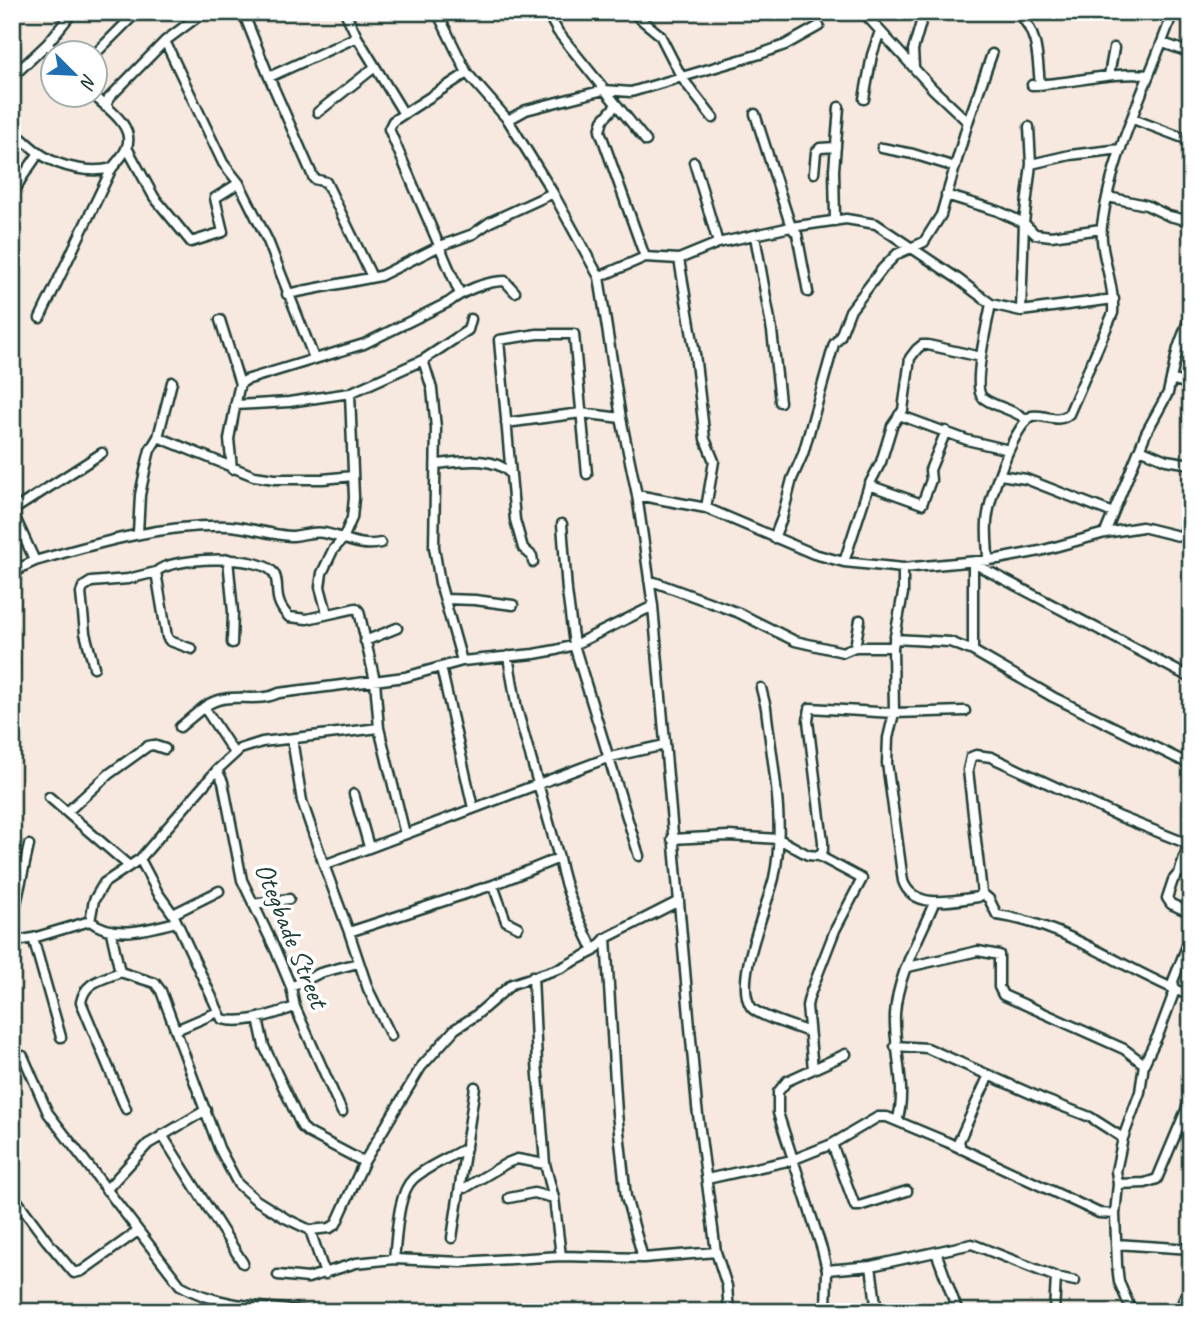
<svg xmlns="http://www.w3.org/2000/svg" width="1203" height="1324" viewBox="0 0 1203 1324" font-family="Caveat,sans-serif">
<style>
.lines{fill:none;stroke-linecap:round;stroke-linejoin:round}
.minor-casing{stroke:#1f3d34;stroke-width:13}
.minor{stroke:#fff;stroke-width:8}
.labels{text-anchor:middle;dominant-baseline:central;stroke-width:7;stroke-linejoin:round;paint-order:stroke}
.street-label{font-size:28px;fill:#1f3d34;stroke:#fff}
</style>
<rect width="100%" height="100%" fill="#f7e9df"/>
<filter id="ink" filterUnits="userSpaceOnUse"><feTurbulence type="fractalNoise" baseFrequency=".0143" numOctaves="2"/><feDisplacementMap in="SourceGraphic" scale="14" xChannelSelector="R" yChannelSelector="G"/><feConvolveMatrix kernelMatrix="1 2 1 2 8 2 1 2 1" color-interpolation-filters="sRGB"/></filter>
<g filter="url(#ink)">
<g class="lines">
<g class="minor-casing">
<path id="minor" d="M243,12L269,77L314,179L326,182L372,277
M345,12L357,37L404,114
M437,12L467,73L508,120L553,193L599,277L621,418L637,495L653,606L697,1107L716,1252L727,1286L729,1312
M547,12L558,32L646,141
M632,12L660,35L682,78L713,118
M863,12L933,89L968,122
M1018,12C1039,35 1037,56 1040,85
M165,41L223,163L239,183L268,241L314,358
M1163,43L1191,53
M47,44L55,52
M94,55L137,12
M914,67L913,50L924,12
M1109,75L1114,48
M12,77L47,44L73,12
M269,77L357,37
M1032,85C1071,84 1109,71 1149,75
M864,99L872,55L880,31
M616,105L603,120L600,131L645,257
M106,107L109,98L165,41L204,12
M318,112L375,67
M755,114L791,227L797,234L808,292
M1133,119L1191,141
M508,120L526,110L604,90L631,92L760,54L785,45L819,26
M12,130C22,138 31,148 42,155C60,167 91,174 112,168
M127,148L154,197L191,242L223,232L215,198L239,183
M882,148L913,154L955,167
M694,162L718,243
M1031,164L1070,155L1121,149
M814,173L816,152L820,148L836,147
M946,195L998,211L1024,223L1035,234L1051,236L1101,229
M12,197L21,179L39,153
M1108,197L1146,205L1169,216L1186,220
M835,221L834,170L839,107
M755,236L772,331L780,402
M679,259L695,354L705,439L714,461L706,508
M599,277L645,257L679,259L718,243L791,227L846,219L876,224L958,279L991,304L1021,311L1114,299
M287,294L380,276L440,246L473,234L490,222L553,193
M460,294L389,129L393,121L467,73
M991,304C988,320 972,386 982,397C991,406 1014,409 1027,420
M1021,311L1024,223L1031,164L1029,127
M40,318L112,168C117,162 123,156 126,149C137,127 106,107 92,94
M220,320L240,384
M423,360L432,389L436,428L434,547L440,583L462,661
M1171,379L1191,385
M235,405L289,402L350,393L423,360L468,330L471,319
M899,415L967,440L1009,450
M506,423L581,413L621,418
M158,437L254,476L275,479H323L353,476
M1140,449L1166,460L1191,464
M436,464C460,462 492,455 510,473
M232,469L229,439L238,392L240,384L246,380L364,344L449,302C463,291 486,281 505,281L515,292
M1000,475L1026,479L1113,513
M869,485L922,504L931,480L930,470L946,431
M637,495L706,508L814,554L844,562L903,568L998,559L1040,551L1105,533L1142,527L1191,539
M562,524L567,591L574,645L639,856
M138,533L140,495L146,466L150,450L158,437L172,382
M1105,533L1146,433L1168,393L1178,348L1191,313
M1183,537L1191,511
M774,538L782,518L792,479L803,454L834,344L840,337L850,311L883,268L897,254L924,242L941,215L968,122L992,54
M228,559L233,612L232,643
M35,561L12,511L102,453
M988,561C988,548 986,535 987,522C989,498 1012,429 1032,416C1045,414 1058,424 1069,414L1113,313C1115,282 1099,254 1102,225C1112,150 1149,82 1173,12
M533,562L532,556L523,548L515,520L499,340L537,334H574L587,474
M844,562L869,485L881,462L892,426L903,410L910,358L917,349L922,345H928L981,357
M903,568V593L893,647L894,713L888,738L887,763L903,881C913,911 956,900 978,897L982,893L968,770L971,757L976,755L991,757L1118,816L1188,844
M12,577L22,567L35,561C98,543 162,524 229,526C249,527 275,536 293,536C304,535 312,531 324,533C345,537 359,548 381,543
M649,580L739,613L795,641L843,652L855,647H893
M445,599L475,600L513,605
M327,613L320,587L322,573L333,550L343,539L352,518L354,498L350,393
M894,639L950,642L973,651L1053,697L1191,765
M365,641L397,628
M855,647L860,620
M192,649L170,641L167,637L156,572C170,557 258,554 273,572C282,584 270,598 289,617L307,619L356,608L359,611L375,681L379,728L405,834
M973,651V563L1191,678
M12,652L14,663
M94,667L85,633L81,593L83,587L91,582L128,579L156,572
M441,667L473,808
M761,688L766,708C772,763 786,823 774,878C767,908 733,981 751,1007C757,1016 797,1027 809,1032
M180,727L204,707
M292,739L302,801L324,865
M234,753L204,707C229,689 254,705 279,693L405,677L462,661L534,654L556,650L574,645L653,606
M217,770L223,782L242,880L276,951L291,987L295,1007L342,1112
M354,794L369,847
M49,797L128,865
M67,812L109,774L148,746L153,745L165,749
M1191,836L1179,873L1173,880L1167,898L1171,904L1191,913
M672,839L728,836L779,839L808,855L819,856L823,850V842L808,721L810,708L894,713L965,711
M559,858C565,892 579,920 594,951
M140,859L158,893L173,914L222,1019C245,1025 273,1014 295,1007
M493,885L506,921L518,927
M978,897L983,894L989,899L997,915C1066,924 1126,971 1191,996
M253,904L289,899
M173,914L219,891
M90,921C115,940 147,929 176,922
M12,922L29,845
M111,932L120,972
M349,932L493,885L559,858L517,709L508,656
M33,938L61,1037
M606,938L617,1113L626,1197L643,1258
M12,942L33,938L90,921L94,900L104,883L140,859L217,770L240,749L262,742L379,728
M908,967L978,951L999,955V987L1003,995L1124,1049L1144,1064
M533,976L537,1063L545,1164L554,1198L561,1256
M291,987L320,973L358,963
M258,1018L264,1046L302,1127L309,1133L364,1162
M176,1030L218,1012
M391,1036L368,989L349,932L324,865L610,757L665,745
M895,1046L927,1048L1043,1099L1090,1117L1123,1138
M23,1056L48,1113L180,1285C219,1308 268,1307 312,1312
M813,1069L807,1006L809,997L835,930L862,879L819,856
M126,1109L81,1002C85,981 102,980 120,972L155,983L161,991L219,1148L238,1184L256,1200L285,1218L310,1230L330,1228L336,1224L364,1162L421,1067L455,1029L475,1016L512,984L561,968L594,951L606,938L679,901
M897,1121C908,1091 893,1047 895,1014C897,976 920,937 934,903
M162,1135L243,1263
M832,1144L855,1206H859L907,1191
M961,1149L959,1141L989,1075
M707,1179L792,1160L832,1144L878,1117H887L947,1142L1099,1213L1115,1214
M1118,1184L1145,1183L1157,1179L1191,1098
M461,1186L465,1188L507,1163L517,1159L545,1164
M106,1190L148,1144L206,1110
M12,1194L47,1241L74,1273L82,1271L138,1231
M509,1198L534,1193L554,1198
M310,1230L325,1274
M452,1238L475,1087
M1116,1244L1191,1249
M936,1252L958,1312
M394,1259C397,1237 397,1194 413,1179C427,1166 449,1158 466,1148
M871,1266L877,1312
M827,1270L871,1266L972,1244L1056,1277L1075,1281
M278,1275L308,1278L356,1263L394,1259L461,1262L561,1256L643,1258L716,1252
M826,1312L827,1270L822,1249L778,1113V1092L787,1081L846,1054
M1054,1312L1056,1277
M1132,1312L1119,1282L1117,1265L1115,1214L1118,1184L1116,1171L1123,1138L1140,1092L1144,1064L1159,1033L1175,990L1173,981L1191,936
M1182,1312C1181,1302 1185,1295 1191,1287"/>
</g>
<use href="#minor" class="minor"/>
</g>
</g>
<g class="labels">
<g class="street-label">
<text transform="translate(292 935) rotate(68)">Otegbade Street</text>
</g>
</g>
<rect width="1203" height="1324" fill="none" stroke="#fff" stroke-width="42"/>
<rect x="21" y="21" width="1161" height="1282" fill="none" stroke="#1f3d34" stroke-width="2.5" filter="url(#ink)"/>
<g transform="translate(74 74) rotate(114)"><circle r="33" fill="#ffffff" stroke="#a5b1ae" stroke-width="2"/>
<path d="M0-5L12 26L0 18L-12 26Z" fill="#1f6fb2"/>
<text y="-10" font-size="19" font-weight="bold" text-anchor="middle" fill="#1f3d34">N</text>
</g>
</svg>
